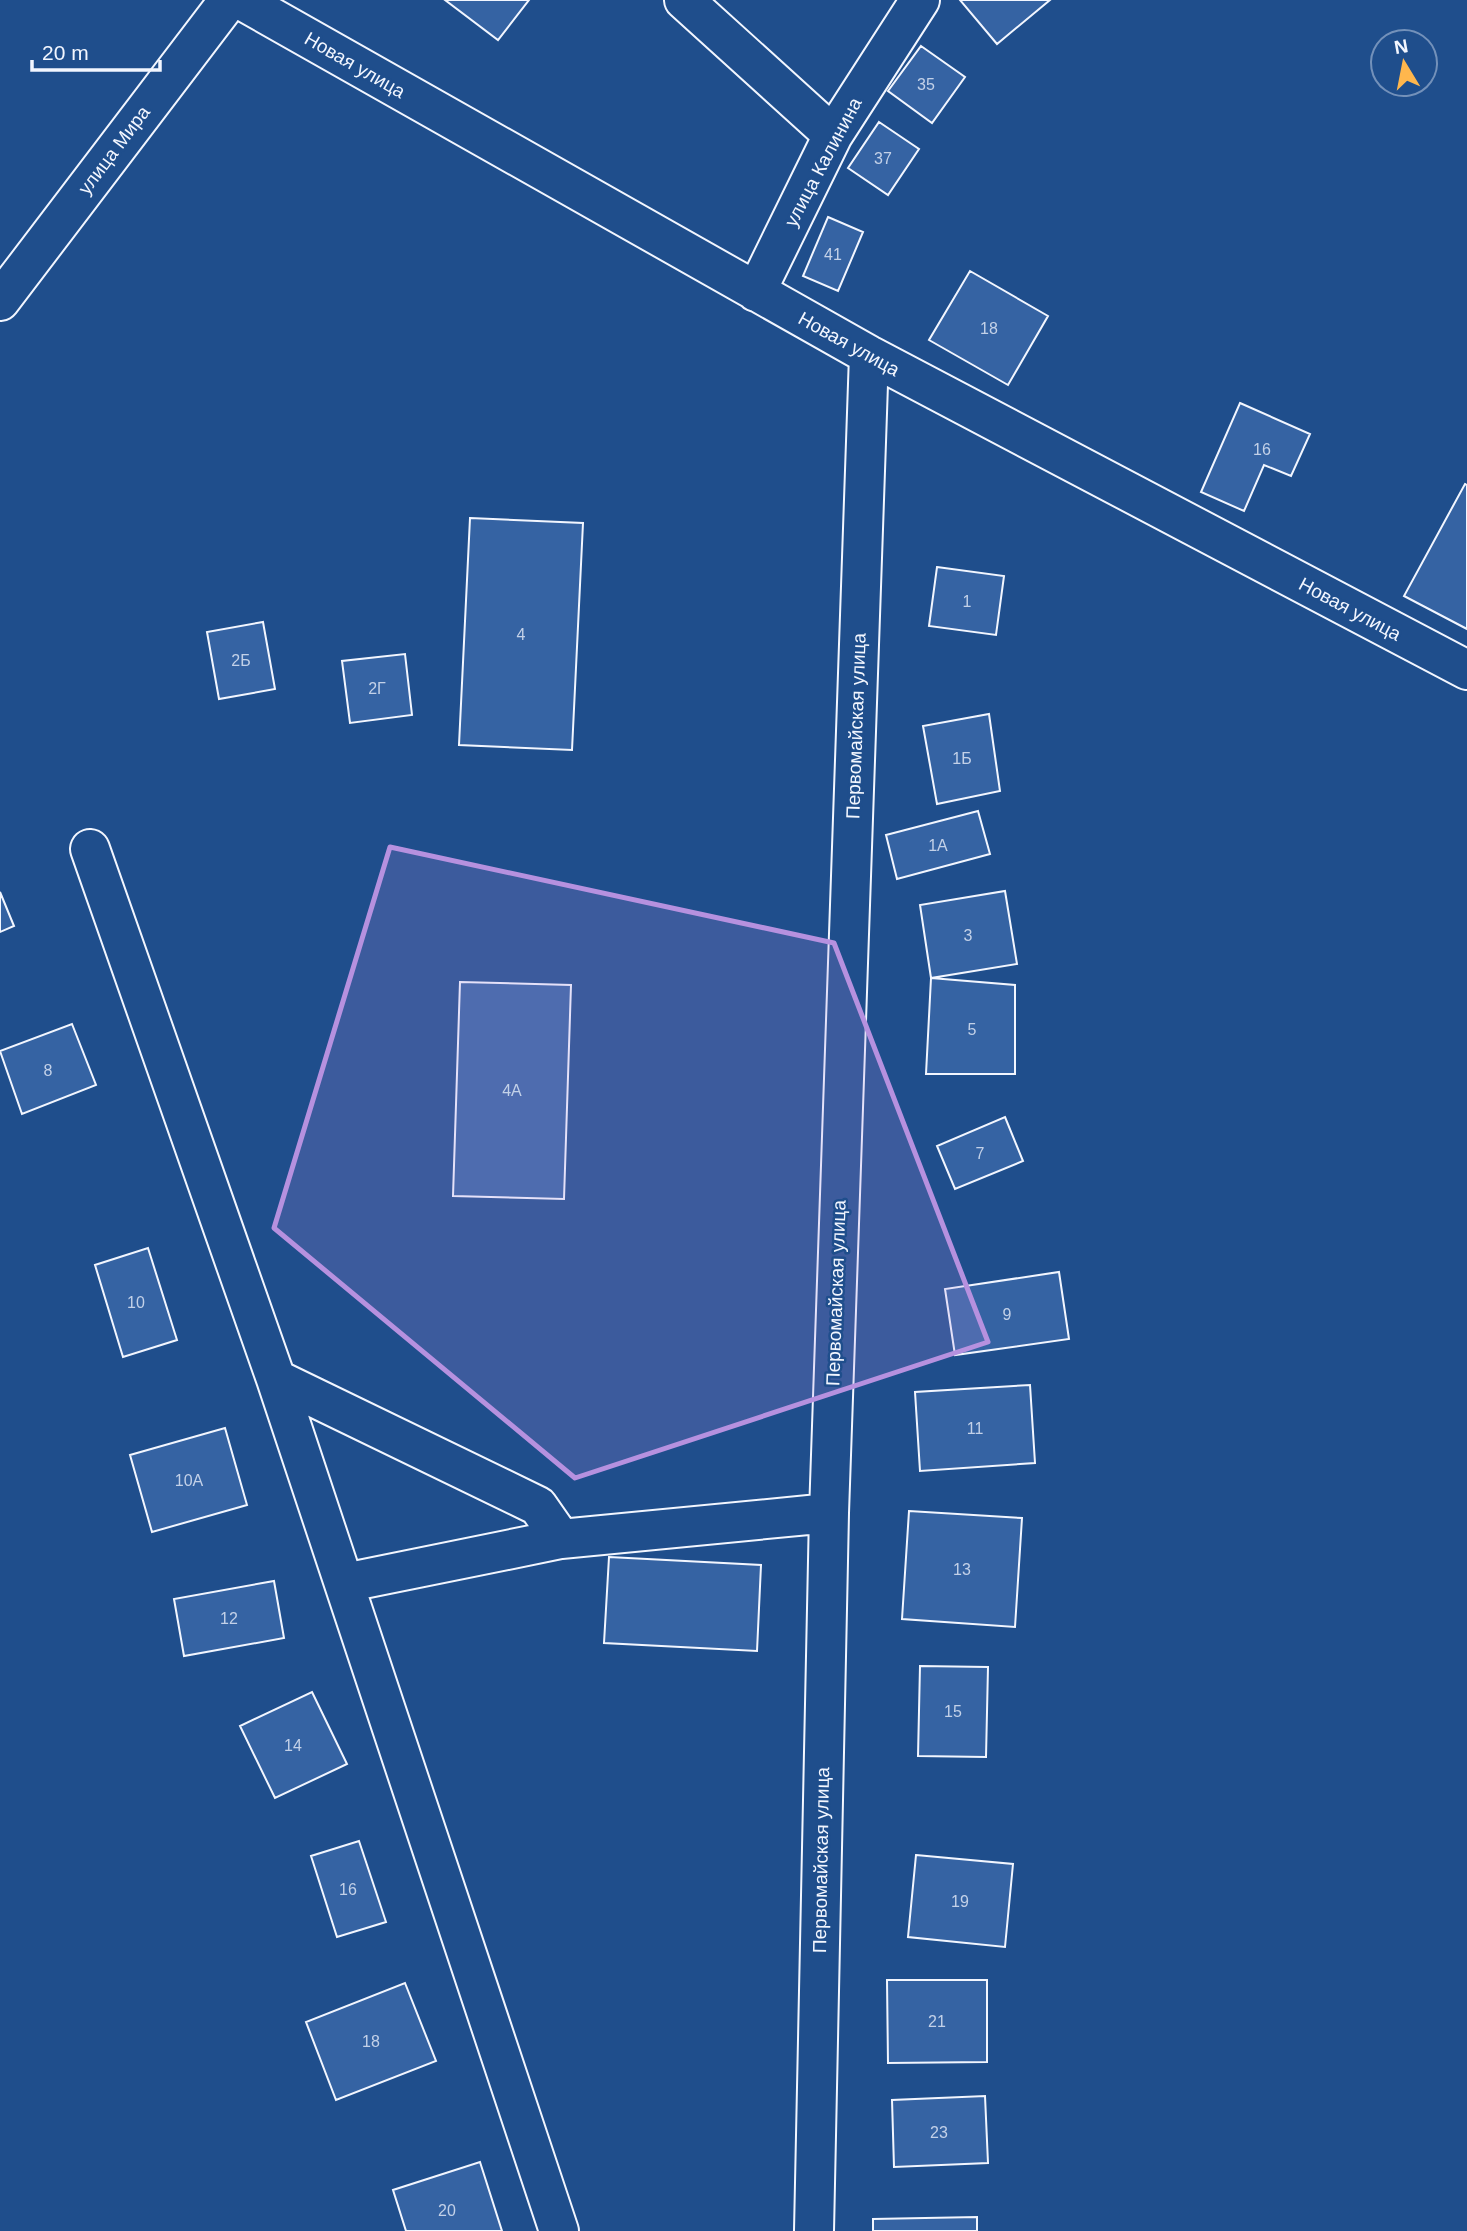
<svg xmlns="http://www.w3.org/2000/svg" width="1467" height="2231" viewBox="0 0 1467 2231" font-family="Arial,sans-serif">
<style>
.building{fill:#3563a3;stroke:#f2f6ff;stroke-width:2}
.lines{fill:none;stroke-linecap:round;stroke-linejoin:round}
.minor-casing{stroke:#f2f6ff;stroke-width:42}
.minor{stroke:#1f4e8c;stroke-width:38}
.marked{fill:#b691df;fill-opacity:0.2;stroke:#b691df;stroke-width:5;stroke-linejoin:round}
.labels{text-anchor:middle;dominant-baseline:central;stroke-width:5;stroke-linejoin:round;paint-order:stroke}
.number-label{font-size:16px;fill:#c3d1e8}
.street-label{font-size:19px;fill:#f2f6ff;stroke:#1f4e8c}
</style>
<rect width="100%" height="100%" fill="#1f4e8c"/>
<path class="building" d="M445,0H529L498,40Z
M960,0H1050L997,44Z
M921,46L965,77L932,123L888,91Z
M879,122L919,149L888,195L848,168Z
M828,217L863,232L838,291L803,276Z
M970,271L1048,316L1008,385L929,340Z
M1240,403L1310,434L1291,476L1264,465L1244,511L1201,492Z
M1465,484L1467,485V629L1404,596Z
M470,518L583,523L572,750L459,745Z
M937,567L1004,576L996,635L929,626Z
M263,622L275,689L219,699L207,632Z
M405,654L412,715L350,723L342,661Z
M989,714L1000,791L937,804L923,726Z
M978,811L990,854L897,879L886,835Z
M1005,891L1017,964L931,978L920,905Z
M0,892L14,926L0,932Z
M931,978L1015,985V1074H926Z
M460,982L571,985L564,1199L453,1196Z
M72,1024L96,1085L22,1114L0,1051Z
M1005,1117L1023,1161L955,1189L937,1146Z
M148,1248L177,1340L123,1357L95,1265Z
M1059,1272L1069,1339L955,1355L945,1289Z
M1030,1385L1035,1463L920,1471L915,1392Z
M225,1428L247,1505L152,1532L130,1455Z
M909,1511L1022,1518L1015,1627L902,1619Z
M609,1557L761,1565L757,1651L604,1643Z
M274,1581L284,1638L184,1656L174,1599Z
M920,1666L988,1667L986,1757L918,1756Z
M312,1692L347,1764L275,1798L240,1726Z
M359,1841L386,1922L337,1937L311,1856Z
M916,1855L1013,1864L1005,1947L908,1937Z
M887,1980H987V2062L888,2063Z
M405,1983L436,2061L336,2100L306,2022Z
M985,2096L988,2163L894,2167L892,2100Z
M480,2162L502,2231H406L393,2190Z
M977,2217V2231H873V2219Z"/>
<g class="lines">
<g class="minor-casing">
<path id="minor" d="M241,0L869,355L1467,670
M684,0L833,135
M756,292L833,135L920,0
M0,301L229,0
M90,849L276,1379L559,2231
M276,1379L538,1506L561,1539L829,1513
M344,1583L561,1539
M814,2231L829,1513L869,355"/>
</g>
<use href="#minor" class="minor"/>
</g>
<path class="marked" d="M390,847L834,943L988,1342L575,1478L274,1228Z"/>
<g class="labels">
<g class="number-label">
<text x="926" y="84">35</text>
<text x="883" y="158">37</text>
<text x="833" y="254">41</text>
<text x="989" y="328">18</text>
<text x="1262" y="449">16</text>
<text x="967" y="601">1</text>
<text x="521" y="634">4</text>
<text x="241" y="660">2Б</text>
<text x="377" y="688">2Г</text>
<text x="962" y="758">1Б</text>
<text x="938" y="845">1А</text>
<text x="968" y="935">3</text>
<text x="972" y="1029">5</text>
<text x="48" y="1070">8</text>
<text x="512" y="1090">4А</text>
<text x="980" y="1153">7</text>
<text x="136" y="1302">10</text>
<text x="1007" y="1314">9</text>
<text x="975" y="1428">11</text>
<text x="189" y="1480">10А</text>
<text x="962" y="1569">13</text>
<text x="229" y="1618">12</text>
<text x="953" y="1711">15</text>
<text x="293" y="1745">14</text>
<text x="348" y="1889">16</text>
<text x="960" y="1901">19</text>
<text x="937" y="2021">21</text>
<text x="371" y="2041">18</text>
<text x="939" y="2132">23</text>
<text x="447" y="2210">20</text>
</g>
<g class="street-label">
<text transform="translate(355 65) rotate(30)">Новая улица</text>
<text transform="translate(114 150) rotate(-53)">улица Мира</text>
<text transform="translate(823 162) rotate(-62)">улица Калинина</text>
<text transform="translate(849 344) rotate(29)">Новая улица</text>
<text transform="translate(1350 609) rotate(28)">Новая улица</text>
<text transform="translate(856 726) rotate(-88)">Первомайская улица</text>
<text transform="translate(836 1293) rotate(-88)">Первомайская улица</text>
<text transform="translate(821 1860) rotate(-89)">Первомайская улица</text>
</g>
</g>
<g transform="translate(1404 63) rotate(350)"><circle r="33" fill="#1f4e8c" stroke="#7391ba" stroke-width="2"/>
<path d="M0-5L12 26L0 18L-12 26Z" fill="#ffb74d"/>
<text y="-10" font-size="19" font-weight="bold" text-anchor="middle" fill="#f2f6ff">N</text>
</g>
<path d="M32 60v10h128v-10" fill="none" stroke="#f2f6ff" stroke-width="3.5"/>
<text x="42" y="60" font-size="21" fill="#f2f6ff" stroke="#1f4e8c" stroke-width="5" paint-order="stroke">20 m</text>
</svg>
